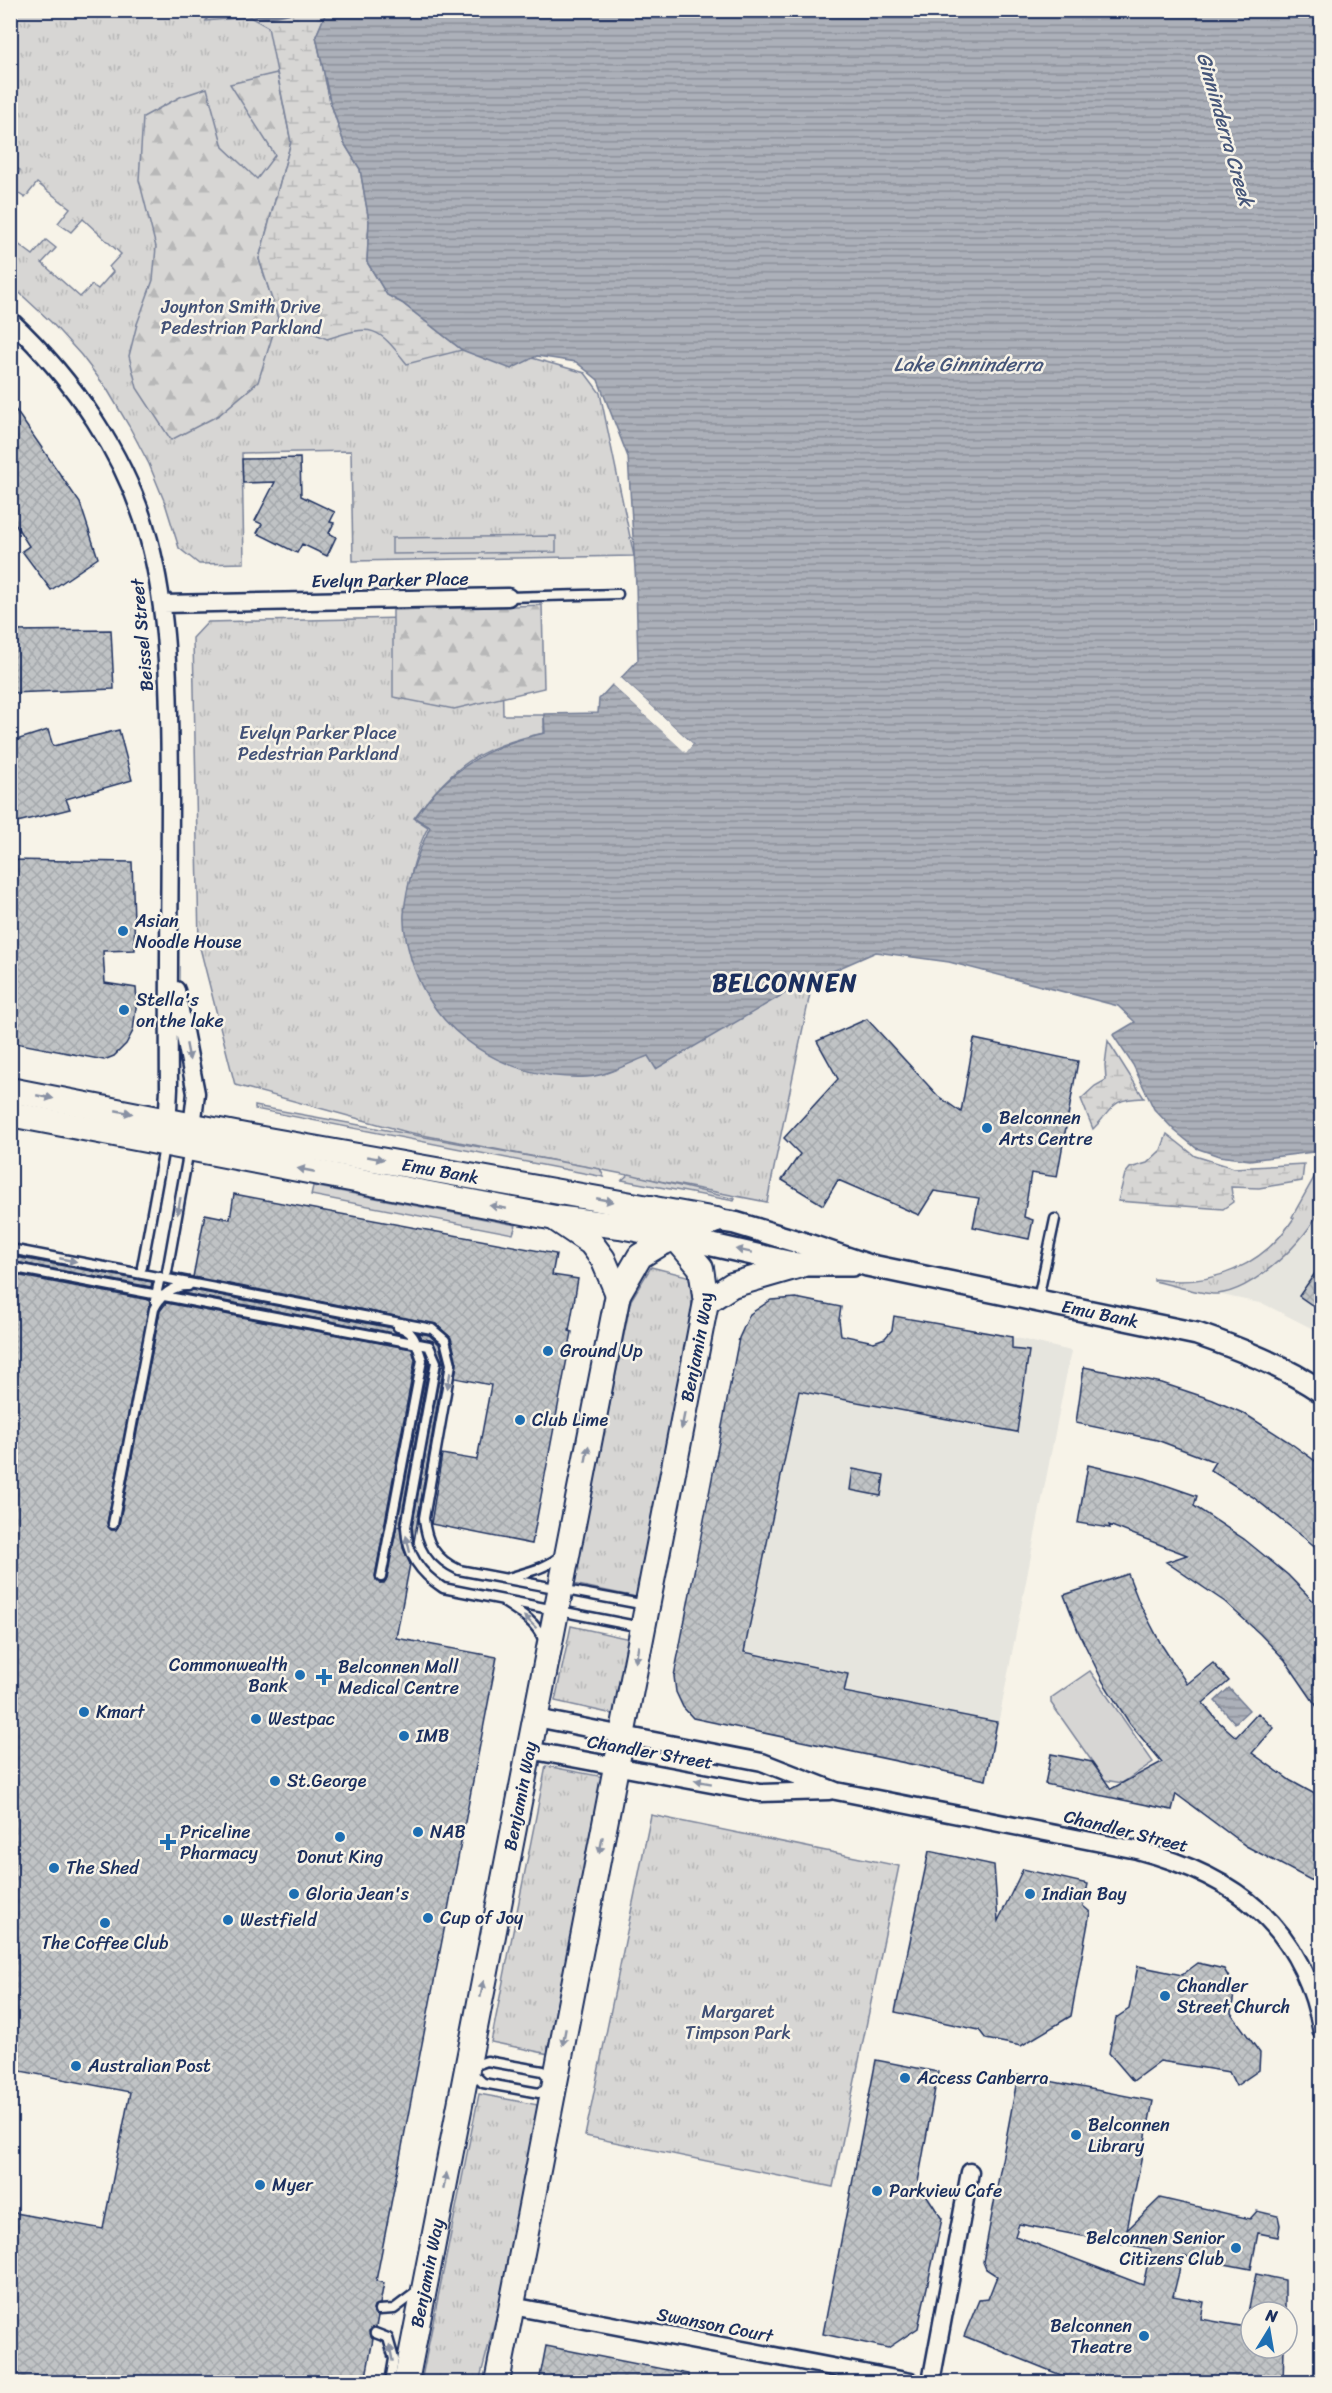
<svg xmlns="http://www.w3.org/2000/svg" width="1332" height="2393" viewBox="0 0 1332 2393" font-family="Sriracha,sans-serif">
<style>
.built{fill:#e6e5de}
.grass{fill:url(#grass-tufts);stroke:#798299;stroke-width:1.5}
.forest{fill:url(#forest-firs);stroke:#798299;stroke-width:1.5}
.wetland{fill:url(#wetland-marsh);stroke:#798299;stroke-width:1.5}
.garden{fill:#d7d6d4;stroke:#798299;stroke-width:1.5}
.water{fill:url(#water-rules);stroke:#727c95;stroke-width:1.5}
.pier{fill:#f7f3e8}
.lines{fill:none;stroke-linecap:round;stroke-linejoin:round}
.stream{stroke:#727c95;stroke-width:7}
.building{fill:url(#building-cross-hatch);stroke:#1b2f5e;stroke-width:1.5;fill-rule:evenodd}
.service-casing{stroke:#1b2f5e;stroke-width:13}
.minor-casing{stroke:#1b2f5e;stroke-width:21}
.tertiary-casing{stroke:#1b2f5e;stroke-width:26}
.secondary-casing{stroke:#1b2f5e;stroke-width:28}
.service{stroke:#f7f3e8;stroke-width:8}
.minor{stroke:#f7f3e8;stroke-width:16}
.tertiary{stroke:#f7f3e8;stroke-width:21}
.secondary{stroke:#f7f3e8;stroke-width:24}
.oneway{fill:#8991a3}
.poi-dot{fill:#1f6fb2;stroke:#f7f3e8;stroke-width:2}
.labels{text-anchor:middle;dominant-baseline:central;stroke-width:5;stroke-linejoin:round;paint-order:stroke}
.park-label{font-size:18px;fill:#415076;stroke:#f7f3e8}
.street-label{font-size:18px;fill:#1b2f5e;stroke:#f7f3e8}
.poi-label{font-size:18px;fill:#1b2f5e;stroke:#f7f3e8;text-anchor:start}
.water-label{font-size:20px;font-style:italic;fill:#465679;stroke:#f7f3e8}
.district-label{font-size:24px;font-weight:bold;letter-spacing:1.5px;fill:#1b2f5e;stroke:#f7f3e8}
</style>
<defs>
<pattern id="grass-tufts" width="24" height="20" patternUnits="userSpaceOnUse" patternTransform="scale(1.5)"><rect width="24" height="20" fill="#d7d6d4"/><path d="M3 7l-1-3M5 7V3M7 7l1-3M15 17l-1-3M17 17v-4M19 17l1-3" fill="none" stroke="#b8b8b8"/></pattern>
<pattern id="forest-firs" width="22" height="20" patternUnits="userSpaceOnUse" patternTransform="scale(1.5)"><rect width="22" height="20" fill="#d7d6d4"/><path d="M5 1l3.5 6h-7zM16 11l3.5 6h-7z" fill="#b8b8b8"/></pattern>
<pattern id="wetland-marsh" width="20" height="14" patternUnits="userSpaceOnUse" patternTransform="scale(1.5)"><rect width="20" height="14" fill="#d7d6d4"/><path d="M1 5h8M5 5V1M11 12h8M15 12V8" fill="none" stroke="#b8b8b8"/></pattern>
<pattern id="water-rules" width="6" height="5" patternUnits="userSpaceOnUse" patternTransform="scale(1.5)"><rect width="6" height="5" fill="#acb0b9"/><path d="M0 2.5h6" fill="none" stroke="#8b909a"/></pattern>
<pattern id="building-cross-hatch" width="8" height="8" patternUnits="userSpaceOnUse" patternTransform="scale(1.5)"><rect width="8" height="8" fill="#c0c3c5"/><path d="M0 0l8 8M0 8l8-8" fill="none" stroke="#a4a8ac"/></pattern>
</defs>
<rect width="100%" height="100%" fill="#f7f3e8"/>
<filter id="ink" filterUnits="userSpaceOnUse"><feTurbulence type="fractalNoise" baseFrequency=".0167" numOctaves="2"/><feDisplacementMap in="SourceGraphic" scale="12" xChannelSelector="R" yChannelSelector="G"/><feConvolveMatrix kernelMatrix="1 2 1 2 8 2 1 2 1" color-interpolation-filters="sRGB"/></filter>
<g filter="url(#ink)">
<path class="built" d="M1321,1206V1333L1264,1304L1217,1294L1251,1280L1281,1259L1298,1241Z
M796,1298L841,1307L839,1320L840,1330L847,1337L874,1342L885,1338L892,1330L894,1316L1012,1337L1071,1351L987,1781L693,1718Z"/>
<path class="grass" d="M11,11H303L365,259L384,295L525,356L585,373L600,393L634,556L353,561L351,451L242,453L244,563L199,564L179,548L165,503L149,464L129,426L107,389L81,355L51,322L11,285L10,238L33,255L46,240L56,248L42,263L80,297L92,285L98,289L113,272L109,267L121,254L83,219L71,232L58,223L70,208L37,183L25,198L11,188L20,170L11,165Z
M501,616L503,715H544V733C480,746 453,766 414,818L428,827C415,853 409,877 406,905L769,998L813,979L767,1202L407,1132L235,1085L199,944L193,638L208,622Z
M1321,1165C1322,1177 1325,1196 1321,1207C1308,1239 1254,1291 1217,1294C1203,1295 1170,1284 1154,1281V1279C1211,1288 1263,1266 1294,1218L1292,1217Z
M651,1267L691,1277L692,1316L636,1597L573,1584L631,1300Z
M571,1626L630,1639L613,1714L555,1701Z
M546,1766L604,1777L549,2054L491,2042Z
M651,1815L899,1866L833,2187L585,2136Z
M479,2094L538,2105L499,2306L479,2382H421Z"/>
<path class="forest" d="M277,73L291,142L259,259L278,318L258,382L219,415L171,440L137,388L129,356L137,324L153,280L156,247L139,180L143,117L180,97L207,88L223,147L257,179L275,155L230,84Z
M542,605L544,688L454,709L393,697V610Z"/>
<path class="wetland" d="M210,11H327L316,36L330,101L344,143L360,169L369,221L367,262L387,295L402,303L462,350L407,364C377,326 373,324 327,339L278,318L259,259L291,142L268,27L250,17L206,21Z
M1108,1041L1144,1098C1108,1099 1115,1108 1093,1129L1081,1099L1095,1086L1106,1080L1105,1065Z
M1167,1134L1195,1156L1234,1168L1304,1164L1302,1181L1259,1188L1231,1187L1233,1202L1223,1209L1118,1201L1125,1174L1130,1168L1147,1163L1161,1150Z"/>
<path class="garden" d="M556,536V552L392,554V538Z
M255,1106L600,1169L604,1177L255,1109Z
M629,1174L735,1199L734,1201L622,1180Z
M313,1186L516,1225L513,1234L311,1195Z
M1090,1671L1153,1762L1122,1783L1105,1780L1051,1703V1698Z"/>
<path class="water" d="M327,10L1321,11V1151L1250,1160L1219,1156L1196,1148L1175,1131L1154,1109L1133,1065L1113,1035L1135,1022L1118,1006L949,962L876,952L794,988L656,1069L648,1056C629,1063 607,1076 587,1077C508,1081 434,1036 411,959C407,945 403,928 404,914C406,883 417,855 430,827L415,818C446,771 490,744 545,733L544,714L598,713L599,699L612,685L686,752L693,744L621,678L638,660L636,585L628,457L598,380L576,362L537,356L511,369L462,350L402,303L387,295L367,262L369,221L360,169L344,143L330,101L316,36Z
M1229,1688L1249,1710L1235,1723L1215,1701Z"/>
<path class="pier" d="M621,678L693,744L686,753L612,685L615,683L686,748L689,744L620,680Z"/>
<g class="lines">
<path class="stream" d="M230,10L269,15L293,10"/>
</g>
<path class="building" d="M10,402L80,503L98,558L51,590L22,551L29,546L10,516Z
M300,458L301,496L335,512L330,522L334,523L329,533L336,537L327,556L302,544L297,553L257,533L262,524L255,521L275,482L243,483L242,459Z
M111,630L114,689L10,693V631Z
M48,730L53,746L119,730L132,780L66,799L70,809L13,823L10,811V742Z
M10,860L132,862L135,950L103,951L105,983L136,988L137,1000L133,1031L126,1044L114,1056L104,1060L10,1042Z
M867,1019L938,1096L961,1112L974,1039L1078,1061L1057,1177L1031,1173L1024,1217L1033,1220L1029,1239L973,1227L979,1198L934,1191L919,1215L838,1180L823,1205L782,1180L800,1154L784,1138L838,1079L817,1041Z
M234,1194L556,1254L552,1275L578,1279L569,1331L572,1332L532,1544L431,1524L442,1454L477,1460L491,1385L455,1378L457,1363L451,1338L436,1324L173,1273L193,1277L205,1214L230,1219Z
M10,1256L152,1282L151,1287L10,1261Z
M1322,1263V1312L1299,1296Z
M10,1274L149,1300L150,1303L107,1523L111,1530H116L119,1525L160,1311L166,1303L412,1349L415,1360L375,1576L379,1583H384L387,1578L428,1360L429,1363L400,1526L403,1548L410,1564L396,1638L497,1657L376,2281L384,2283L380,2304L375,2305L373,2310L378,2316L376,2327L369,2331L370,2337L373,2339L365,2382H17L16,2378L10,2376V2212L103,2229L130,2092L10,2069Z
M193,1290L392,1328L398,1334L182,1293Z
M796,1298L841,1307L839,1320L841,1335L874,1342L885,1338L892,1330L894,1316L1012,1337V1349L1029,1351L1017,1432L799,1391L744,1652L848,1674L844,1692L997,1722L986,1780L693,1718L683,1707L676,1692L674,1676L739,1338L750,1314L771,1300Z
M418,1333L429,1335L439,1344L444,1364L414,1542L412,1527L442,1362L433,1341L421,1338Z
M1084,1367L1162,1383L1213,1400L1245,1414L1289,1442L1322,1466V1552L1253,1497L1210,1470L1215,1462L1157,1440L1076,1423Z
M1088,1465L1145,1478L1197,1496L1194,1506L1244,1539L1288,1575L1322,1610V1714L1285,1660L1260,1634L1225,1602L1166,1562L1187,1555L1109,1525L1110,1528L1078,1523Z
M853,1469L884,1475L881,1496L850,1490Z
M1128,1574L1139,1602L1161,1644L1187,1684L1213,1663L1229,1681L1203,1703L1218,1721L1236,1737L1258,1713L1274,1728L1252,1753L1291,1781L1322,1798V1886L1246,1846L1176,1794L1172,1810L1045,1784L1051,1754L1092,1762L1111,1789L1162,1762L1130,1724L1103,1682L1078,1631L1064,1595Z
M929,1851L994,1865L998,1921L1023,1869L1088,1884L1083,1906L1090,1912L1071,2016L1021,2046L986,2039L979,2030L895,2012Z
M1198,1963L1224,1969L1235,1988L1231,2013L1260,2053L1259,2070L1236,2086L1229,2072L1160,2061L1133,2081L1109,2053L1116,2018L1129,2009L1138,1966L1182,1975Z
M876,2060L938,2072L918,2182L942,2219L918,2328L888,2348L823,2334Z
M1018,2075L1153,2101L1127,2230L1160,2198L1250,2219L1257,2211L1278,2216L1280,2225L1278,2237L1258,2233L1251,2269L1183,2256L1173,2296L1204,2302L1201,2319L1251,2328V2348H1284L1283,2382H1078L964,2336L979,2300L988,2299L997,2276L986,2269L983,2262ZM1019,2224L1151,2249L1143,2285L1015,2236Z
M1256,2274L1285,2280V2312H1248Z
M546,2346L688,2374V2382H539Z"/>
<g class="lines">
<g class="service-casing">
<path id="service" d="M508,597L618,594
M10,1249L432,1329L445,1340L451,1364L424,1518C426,1543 435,1559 459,1570L646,1605
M10,1267L429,1346L436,1362L406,1527C407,1555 420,1573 443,1588L641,1627
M142,1267L164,1147
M167,1272L189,1149
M1038,1299L1055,1219
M155,1300L160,1277
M113,1524L154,1309C160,1296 173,1285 188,1286
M381,1577L422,1360C417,1346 415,1330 398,1327
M508,1578C528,1572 547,1568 562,1555
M505,1603C521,1613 537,1623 544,1641
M487,2061L543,2071L554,2085L539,2093L483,2083L467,2068Z
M379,2310L394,2309L418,2291
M375,2333L388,2338L394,2359L390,2382
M10,2382H11"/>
</g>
<g class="minor-casing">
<path id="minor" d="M10,320C73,379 127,456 149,540C170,619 169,703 170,784C170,885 168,987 169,1088L167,1131
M163,604L508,597
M176,990L196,1093L191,1136
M536,1718L762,1762L836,1791L1137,1850C1236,1876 1303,1926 1322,2032
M529,1750L760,1793L829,1791
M512,2306L911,2382
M931,2382L970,2172"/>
</g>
<g class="tertiary-casing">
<g id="tertiary">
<path id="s1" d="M716,1220L735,1223L805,1244L867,1265L1197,1334C1240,1349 1284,1366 1322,1392"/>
<path d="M677,1237L801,1265H852"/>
</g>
</g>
<g class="secondary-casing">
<g id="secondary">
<path id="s2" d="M10,1090L245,1136L716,1220"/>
<path d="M10,1114L555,1218L620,1226L677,1237"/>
<path d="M557,1220L591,1243L603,1259L618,1294"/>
<path d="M706,1302L732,1285L801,1265"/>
<path id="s3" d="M406,2382L618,1294L640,1256L660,1244L716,1220"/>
<path id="s4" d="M497,2382L706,1302L701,1268L651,1208"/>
</g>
</g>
<use href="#service" class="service"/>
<use href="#minor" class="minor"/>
<use href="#tertiary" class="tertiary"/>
<use href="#secondary" class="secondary"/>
</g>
<defs><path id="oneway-solid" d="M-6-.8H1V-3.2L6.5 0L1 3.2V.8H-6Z" transform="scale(1.5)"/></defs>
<g class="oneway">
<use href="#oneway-solid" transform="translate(188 1052) rotate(79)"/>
<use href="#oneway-solid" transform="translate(45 1097) rotate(11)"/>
<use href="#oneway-solid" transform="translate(124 1112) rotate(11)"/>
<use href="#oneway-solid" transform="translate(375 1158) rotate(10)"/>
<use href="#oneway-solid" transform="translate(306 1170) rotate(-169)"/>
<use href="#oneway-solid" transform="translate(605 1200) rotate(11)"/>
<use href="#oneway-solid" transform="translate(179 1206) rotate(100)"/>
<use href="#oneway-solid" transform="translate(498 1207) rotate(-169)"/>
<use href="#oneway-solid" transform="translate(744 1251) rotate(-168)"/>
<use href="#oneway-solid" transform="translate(68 1260) rotate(11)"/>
<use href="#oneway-solid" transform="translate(449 1380) rotate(100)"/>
<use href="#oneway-solid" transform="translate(683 1421) rotate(101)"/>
<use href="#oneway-solid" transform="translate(587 1454) rotate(-79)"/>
<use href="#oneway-solid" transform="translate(408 1544) rotate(-103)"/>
<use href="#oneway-solid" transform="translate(530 1622) rotate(-136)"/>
<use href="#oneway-solid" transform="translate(637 1654) rotate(100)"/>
<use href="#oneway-solid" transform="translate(703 1782) rotate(-170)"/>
<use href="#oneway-solid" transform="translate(601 1845) rotate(101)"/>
<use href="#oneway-solid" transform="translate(482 1989) rotate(-79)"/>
<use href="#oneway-solid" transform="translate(564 2037) rotate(101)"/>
<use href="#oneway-solid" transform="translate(445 2181) rotate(-79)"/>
<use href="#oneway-solid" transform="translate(391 2353) rotate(-101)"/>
</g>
</g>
<g class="poi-dot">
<circle cx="123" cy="931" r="6"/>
<circle cx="124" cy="1010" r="6"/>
<circle cx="987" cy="1128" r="6"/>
<circle cx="548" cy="1351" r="6"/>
<circle cx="520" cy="1420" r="6"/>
<circle cx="300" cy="1675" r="6"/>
<path d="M321 1668h6v6h6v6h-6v6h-6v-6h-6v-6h6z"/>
<circle cx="84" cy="1712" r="6"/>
<circle cx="256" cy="1719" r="6"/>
<circle cx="404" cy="1736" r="6"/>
<circle cx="275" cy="1781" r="6"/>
<circle cx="418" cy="1832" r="6"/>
<circle cx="340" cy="1837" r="6"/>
<path d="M165 1833h6v6h6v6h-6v6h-6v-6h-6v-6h6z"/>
<circle cx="54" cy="1868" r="6"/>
<circle cx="294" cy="1894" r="6"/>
<circle cx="1030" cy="1894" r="6"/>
<circle cx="428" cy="1918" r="6"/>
<circle cx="228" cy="1920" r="6"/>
<circle cx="105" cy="1923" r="6"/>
<circle cx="1165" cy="1996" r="6"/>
<circle cx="76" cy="2066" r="6"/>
<circle cx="905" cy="2078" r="6"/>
<circle cx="1076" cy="2135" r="6"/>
<circle cx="260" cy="2185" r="6"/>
<circle cx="877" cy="2191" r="6"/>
<circle cx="1236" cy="2248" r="6"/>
<circle cx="1144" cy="2336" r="6"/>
</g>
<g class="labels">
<g class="park-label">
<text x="241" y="307">Joynton Smith Drive<tspan x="241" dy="21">Pedestrian Parkland</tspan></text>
<text x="318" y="733">Evelyn Parker Place<tspan x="318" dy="21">Pedestrian Parkland</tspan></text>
<text x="738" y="2012">Margaret<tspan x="738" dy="21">Timpson Park</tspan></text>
</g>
<g class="street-label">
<text transform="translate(390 580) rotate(-1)">Evelyn Parker Place</text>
<text transform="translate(142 635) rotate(-95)">Beissel Street</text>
<text stroke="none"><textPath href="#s2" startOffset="438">Emu Bank</textPath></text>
<text stroke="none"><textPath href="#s1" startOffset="396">Emu Bank</textPath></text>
<text stroke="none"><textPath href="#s4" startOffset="1054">Benjamin Way</textPath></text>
<text transform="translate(650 1752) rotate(10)">Chandler Street</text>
<text stroke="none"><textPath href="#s3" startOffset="597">Benjamin Way</textPath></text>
<text transform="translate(1126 1831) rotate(14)">Chandler Street</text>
<text stroke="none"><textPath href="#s3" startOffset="111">Benjamin Way</textPath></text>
<text transform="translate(715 2325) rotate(11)">Swanson Court</text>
</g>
<g class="poi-label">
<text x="135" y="921">Asian<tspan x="135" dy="21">Noodle House</tspan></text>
<text x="136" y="1000">Stella's<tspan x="136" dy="21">on the lake</tspan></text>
<text x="999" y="1118">Belconnen<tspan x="999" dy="21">Arts Centre</tspan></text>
<text x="560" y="1351">Ground Up</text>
<text x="532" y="1420">Club Lime</text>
<text x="288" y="1665" text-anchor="end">Commonwealth<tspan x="288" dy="21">Bank</tspan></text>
<text x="338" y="1667">Belconnen Mall<tspan x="338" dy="21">Medical Centre</tspan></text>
<text x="96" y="1712">Kmart</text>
<text x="268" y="1719">Westpac</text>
<text x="416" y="1736">IMB</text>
<text x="287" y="1781">St.George</text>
<text x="180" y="1832">Priceline<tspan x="180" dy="21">Pharmacy</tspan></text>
<text x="430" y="1832">NAB</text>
<text x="340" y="1857" text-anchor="middle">Donut King</text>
<text x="66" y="1868">The Shed</text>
<text x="306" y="1894">Gloria Jean's</text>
<text x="1042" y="1894">Indian Bay</text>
<text x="440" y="1918">Cup of Joy</text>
<text x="240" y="1920">Westfield</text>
<text x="105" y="1943" text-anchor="middle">The Coffee Club</text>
<text x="1177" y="1986">Chandler<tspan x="1177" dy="21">Street Church</tspan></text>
<text x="88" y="2066">Australian Post</text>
<text x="917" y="2078">Access Canberra</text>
<text x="1088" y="2125">Belconnen<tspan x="1088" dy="21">Library</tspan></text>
<text x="272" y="2185">Myer</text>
<text x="889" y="2191">Parkview Cafe</text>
<text x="1224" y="2238" text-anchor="end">Belconnen Senior<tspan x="1224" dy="21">Citizens Club</tspan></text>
<text x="1132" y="2326" text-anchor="end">Belconnen<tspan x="1132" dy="21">Theatre</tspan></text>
</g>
<g class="water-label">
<text transform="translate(1225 129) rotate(74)">Ginninderra Creek</text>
<text x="968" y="364">Lake Ginninderra</text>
</g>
<g class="district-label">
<text x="785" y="983">BELCONNEN</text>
</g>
</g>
<rect width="1332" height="2393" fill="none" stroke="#f7f3e8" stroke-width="36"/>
<rect x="18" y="18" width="1296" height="2357" fill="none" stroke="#1b2f5e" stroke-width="2" filter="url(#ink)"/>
<g transform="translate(1269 2330) rotate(11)"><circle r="28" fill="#f7f3e8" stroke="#9fa5b1" stroke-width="1.5"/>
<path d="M0-4.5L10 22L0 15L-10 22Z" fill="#1f6fb2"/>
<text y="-9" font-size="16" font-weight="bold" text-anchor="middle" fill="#1b2f5e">N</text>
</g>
</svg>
